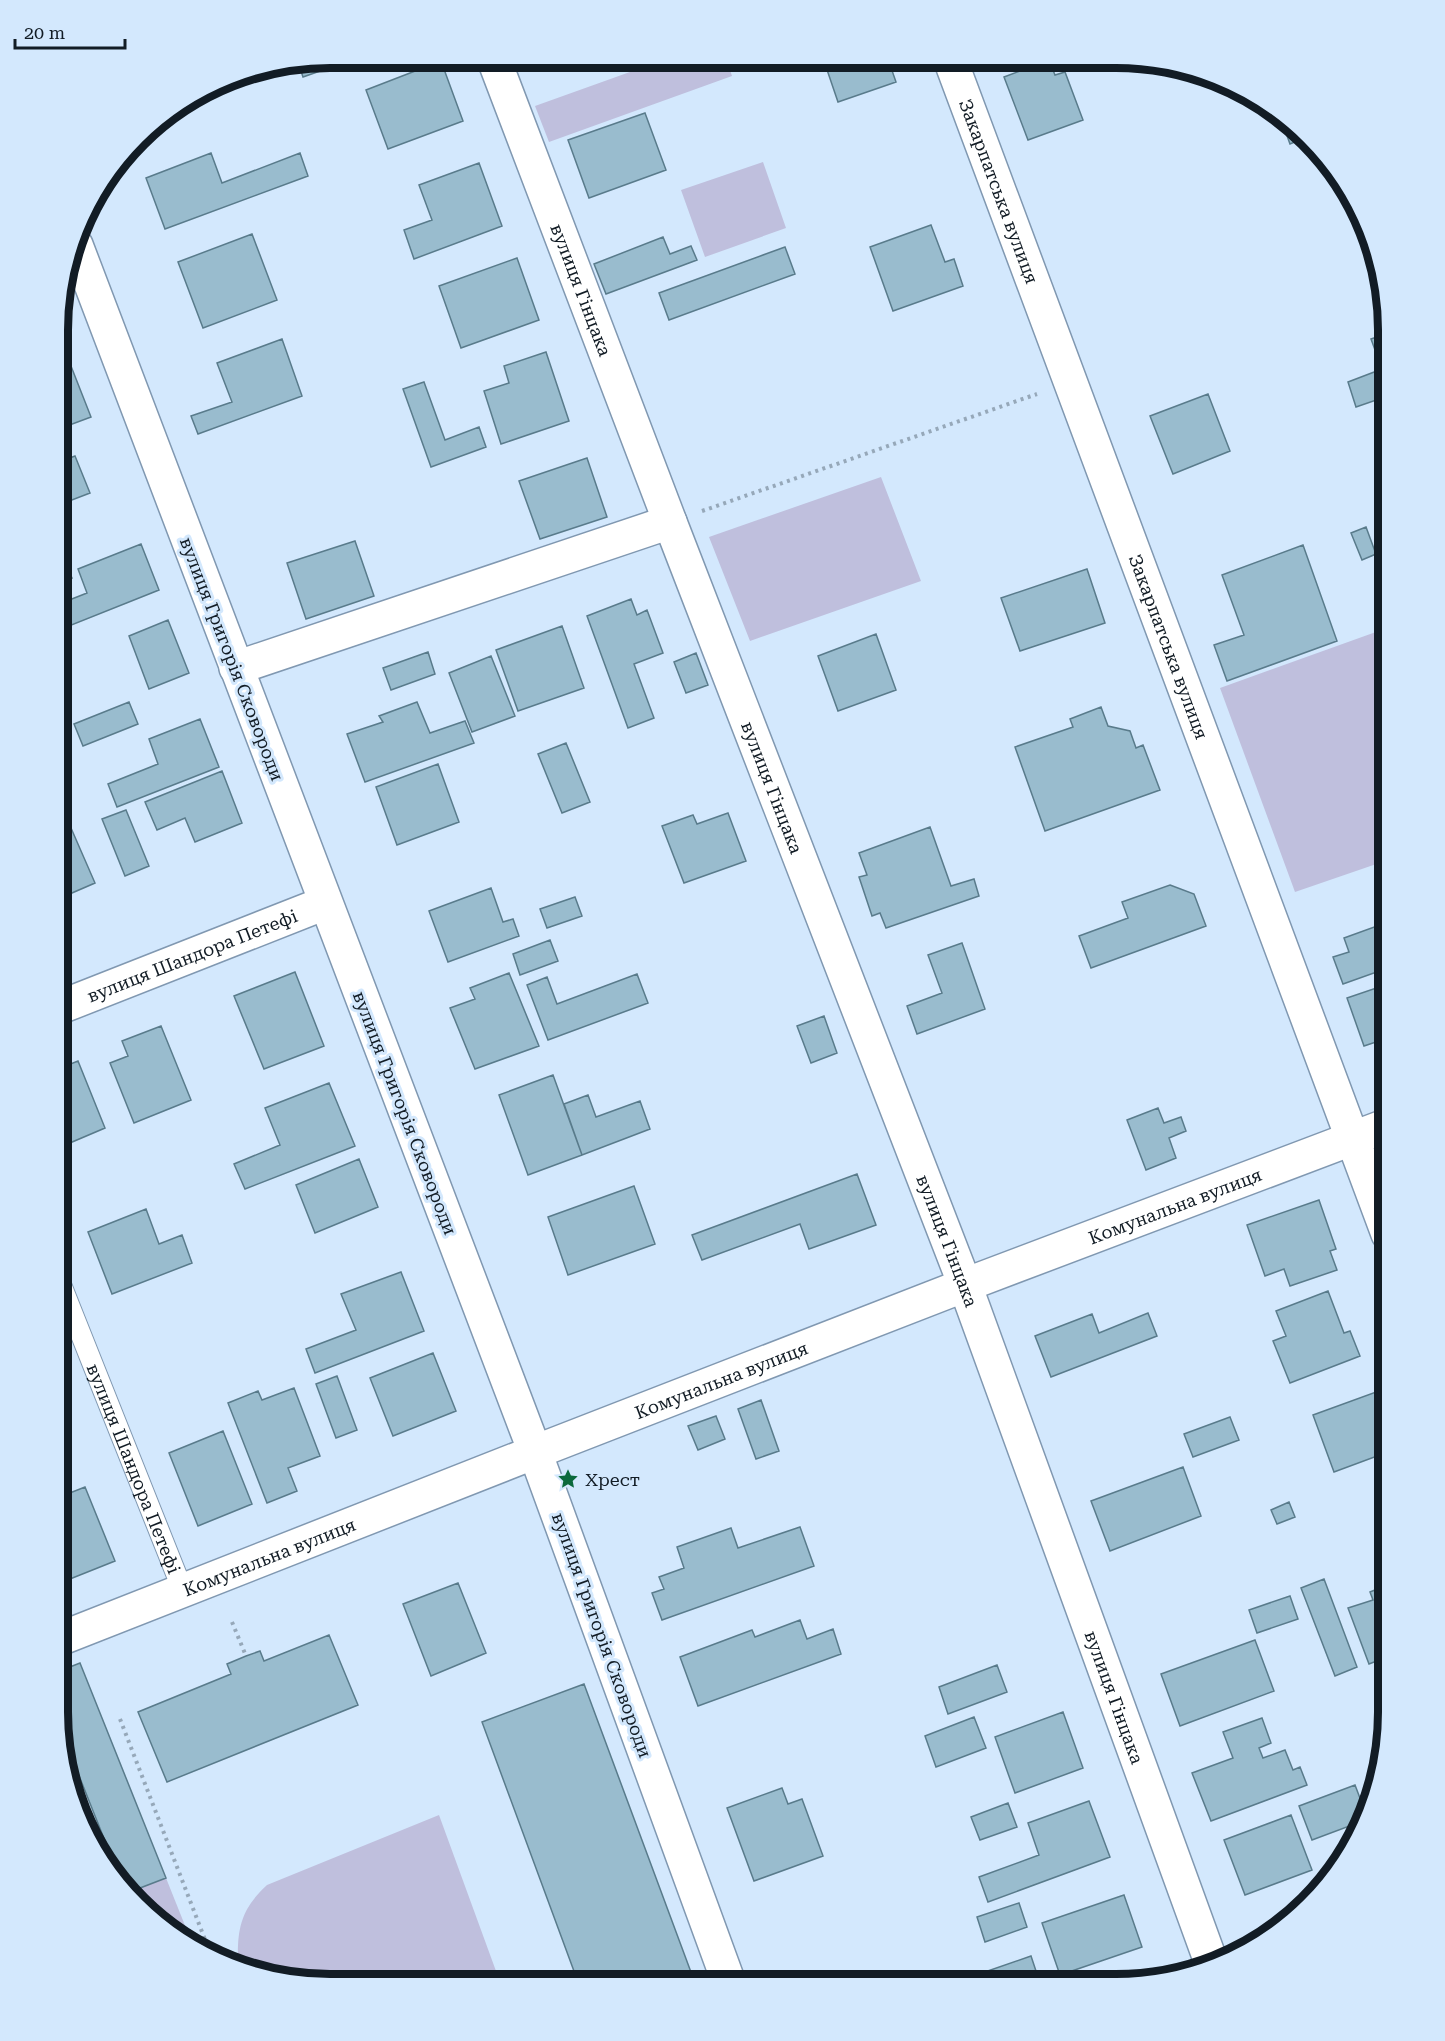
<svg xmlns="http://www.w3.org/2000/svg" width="1445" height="2041" viewBox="0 0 1445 2041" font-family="'Roboto Serif',serif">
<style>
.green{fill:#bfbfdd}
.building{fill:#99bcce;stroke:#597b8b;stroke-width:1.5}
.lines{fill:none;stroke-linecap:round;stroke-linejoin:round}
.service-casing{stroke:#8098b1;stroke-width:22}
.minor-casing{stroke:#8098b1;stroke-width:36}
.secondary-casing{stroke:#8098b1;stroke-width:36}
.path{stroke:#96a8b9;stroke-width:4;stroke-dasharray:3 4.5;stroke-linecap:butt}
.service{stroke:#fff;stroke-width:20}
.minor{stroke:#fff;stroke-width:33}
.secondary{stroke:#fff;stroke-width:33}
.labels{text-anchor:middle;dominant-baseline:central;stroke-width:6;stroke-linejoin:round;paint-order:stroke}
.street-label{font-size:18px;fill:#121c25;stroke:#d3e8fd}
.poi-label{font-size:18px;fill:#121c25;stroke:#d3e8fd;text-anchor:start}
.rim{fill:none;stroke:#121c25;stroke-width:8}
</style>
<rect width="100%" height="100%" fill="#d3e8fd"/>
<path class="green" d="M669,58H726L732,76L549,142L535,106Z
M763,162L786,228L705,257L681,190Z
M881,477L921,581L750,641L709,537Z
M1387,628L1388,860L1295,892L1220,688Z
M439,1815L500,1982H294L238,1961C237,1927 242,1908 267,1885Z
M166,1878L192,1943L178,1938L127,1893Z"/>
<path class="building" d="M330,57H360L303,77L298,62Z
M823,58L888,59L896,82L838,102Z
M1049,60L1055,75L1065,72L1083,120L1028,140L1004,77Z
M441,61L463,121L388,149L366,90Z
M1278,111L1281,113L1302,139L1290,144Z
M645,113L666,170L589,198L568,140Z
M211,153L222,183L300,153L308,176L165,229L146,178Z
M479,163L502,226L414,259L404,230L432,220L419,185Z
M931,225L945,262L954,259L963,286L893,311L870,247Z
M252,234L277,300L203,328L178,262Z
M663,237L670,254L691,246L697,260L606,294L594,264Z
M785,247L795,274L669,320L659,293Z
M517,258L539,320L461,348L439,286Z
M1388,333V396L1356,407L1348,382L1382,369L1371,339Z
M282,339L302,396L198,434L191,416L232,402L217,363Z
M546,352L569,421L501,444L484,391L509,383L504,366Z
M69,361L91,417L59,429V364Z
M424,382L445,440L479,427L486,447L431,467L403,389Z
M1208,394L1230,451L1173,474L1150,416Z
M75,456L90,493L59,505V462Z
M587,458L607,517L540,539L519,481Z
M1366,527L1376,554L1362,560L1351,533Z
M355,541L374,596L306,619L287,563Z
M141,544L159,590L59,630V604L87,593L78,569Z
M1303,545L1337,641L1227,681L1214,645L1244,635L1222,575Z
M59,547L72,578L59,584Z
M1087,569L1105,623L1020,651L1001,598Z
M1388,591V617L1380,594Z
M631,599L637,615L647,610L663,653L634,664L654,718L628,728L587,616Z
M168,620L189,673L149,689L129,636Z
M562,626L584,688L518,711L496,650Z
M876,634L896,690L838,711L818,656Z
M428,652L435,674L391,690L383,668Z
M696,653L708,685L686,693L674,662Z
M491,656L515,716L472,732L449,673Z
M129,702L138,724L83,746L74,724Z
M417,702L430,733L465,721L474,743L365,782L347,734L383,722L379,716Z
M1101,707L1108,726L1130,731L1136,748L1143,745L1160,790L1045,831L1015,747L1073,727L1070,719Z
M200,719L219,767L117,807L108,784L158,764L149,739Z
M566,743L590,802L562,813L538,754Z
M438,764L459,822L397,845L376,787Z
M222,771L242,823L195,842L185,818L157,830L145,802Z
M126,810L149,866L125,876L102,819Z
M728,813L746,861L684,883L662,826L693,815L697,824Z
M930,827L951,886L974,879L979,896L886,928L880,913L872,916L859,877L867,875L859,853Z
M71,828L95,883L58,899V833Z
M1170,885L1194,894L1206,926L1091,968L1079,936L1128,918L1122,902Z
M491,888L503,922L513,919L519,936L448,962L429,911Z
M575,897L582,916L547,928L540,909Z
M1388,922V968L1343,984L1333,957L1349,952L1344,938Z
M550,940L558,961L520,975L513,954Z
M962,943L985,1009L917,1034L907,1006L942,993L928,955Z
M295,972L324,1046L264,1069L234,996Z
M509,973L539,1046L475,1069L450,1008L475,999L470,988Z
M637,974L648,1003L548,1040L527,985L547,977L557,1004Z
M1388,984V1038L1364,1046L1347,998Z
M824,1016L837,1053L811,1063L797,1026Z
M161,1026L191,1100L134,1123L110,1063L128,1056L122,1041Z
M78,1061L105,1128L58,1148V1069Z
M553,1075L582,1155L528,1175L499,1095Z
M329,1083L355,1146L245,1189L234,1164L280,1145L265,1108Z
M588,1095L596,1117L640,1101L650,1129L582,1155L564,1104Z
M1158,1108L1164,1123L1181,1117L1186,1131L1169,1138L1176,1158L1146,1170L1127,1120Z
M359,1159L378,1207L315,1233L296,1185Z
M857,1174L876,1225L809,1249L800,1224L702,1260L692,1235Z
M634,1186L655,1244L568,1275L548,1217Z
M1319,1200L1336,1249L1330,1251L1337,1270L1290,1286L1284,1269L1265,1276L1247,1225Z
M146,1209L159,1244L182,1235L192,1263L112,1294L88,1232Z
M401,1272L424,1331L315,1373L306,1349L356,1330L341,1294Z
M1328,1291L1344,1333L1350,1331L1360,1356L1290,1383L1273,1341L1286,1336L1276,1311Z
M1148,1313L1157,1336L1051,1377L1035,1336L1092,1314L1099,1333Z
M433,1353L456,1411L393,1436L370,1378Z
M337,1376L357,1430L336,1438L316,1384Z
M294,1388L320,1456L288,1468L297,1491L267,1503L228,1403L258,1391L262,1400Z
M1387,1388L1388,1452L1334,1472L1313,1415Z
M761,1400L779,1451L756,1459L738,1409Z
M716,1416L725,1439L698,1450L688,1426Z
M1230,1417L1239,1440L1193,1457L1184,1434Z
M223,1431L252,1504L198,1526L169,1453Z
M1183,1467L1201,1516L1110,1551L1091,1501Z
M85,1487L115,1561L60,1583L57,1575V1498Z
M1289,1502L1295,1517L1277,1524L1271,1510Z
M800,1527L814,1566L662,1620L652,1593L664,1589L659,1577L684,1568L677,1547L731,1528L738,1548Z
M1324,1579L1357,1667L1335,1676L1301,1588Z
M458,1583L486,1653L431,1676L403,1604Z
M1387,1585V1657L1369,1664L1348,1608L1373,1600L1370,1592Z
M1290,1596L1298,1619L1257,1633L1249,1610Z
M800,1620L807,1639L833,1629L841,1654L698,1706L680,1657L752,1630L755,1637Z
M329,1635L358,1705L167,1782L138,1712L231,1674L227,1664L246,1656L260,1651L264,1661Z
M1255,1640L1274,1691L1180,1726L1161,1674Z
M80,1663L166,1878L127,1893L97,1850L107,1846L62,1733L57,1712V1672Z
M997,1665L1007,1692L948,1714L939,1687Z
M1387,1669V1684L1383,1671Z
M584,1684L695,1983L578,1982L482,1722Z
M1063,1712L1083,1768L1015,1793L995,1737Z
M974,1717L986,1748L936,1767L925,1736Z
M1262,1718L1271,1743L1259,1748L1263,1758L1285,1750L1293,1770L1300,1767L1307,1785L1211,1821L1192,1773L1233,1758L1223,1732Z
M1355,1785L1366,1814L1363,1821L1312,1840L1299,1806Z
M782,1788L788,1804L802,1799L823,1856L754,1881L727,1808Z
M1089,1801L1110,1857L988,1902L979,1877L1039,1855L1028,1823Z
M1008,1803L1017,1827L980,1840L971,1817Z
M1291,1815L1312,1870L1245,1895L1224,1840Z
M1124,1895L1142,1947L1060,1975L1042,1923Z
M1019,1903L1027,1927L985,1942L977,1917Z
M1031,1956L1039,1980L1029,1984H982L979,1974Z"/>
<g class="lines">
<g class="service-casing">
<g id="service">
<path id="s1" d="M58,1277L183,1591"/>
</g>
</g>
<g class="minor-casing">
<g id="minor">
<path id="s2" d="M493,57L670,522L965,1285L1211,1962"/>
<path id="s3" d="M950,59L1388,1234"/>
<path d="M236,668L670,522"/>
<path id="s4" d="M58,1008L325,903"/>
<path id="s5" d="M729,1983L535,1452L965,1285L1388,1125"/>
</g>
</g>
<g class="secondary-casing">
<g id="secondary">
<path id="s6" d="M57,1640L535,1452L76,245"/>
</g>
</g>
<path class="path" d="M702,511L1037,394
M232,1622L246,1656
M120,1719L209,1950"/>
<use href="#service" class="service"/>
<use href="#minor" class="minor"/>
<use href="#secondary" class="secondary"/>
</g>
<defs>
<g id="sight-bare" transform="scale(1.62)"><path d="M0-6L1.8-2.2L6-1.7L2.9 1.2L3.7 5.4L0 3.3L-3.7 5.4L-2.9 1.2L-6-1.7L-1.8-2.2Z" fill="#0b693c" stroke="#d3e8fd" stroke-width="2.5" paint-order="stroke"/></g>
</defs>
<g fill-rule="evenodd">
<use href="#sight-bare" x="568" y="1479"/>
</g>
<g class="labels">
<g class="street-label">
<text stroke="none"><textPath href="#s3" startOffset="141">Закарпатська вулиця</textPath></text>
<text stroke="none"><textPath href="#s2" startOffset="249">вулиця Гінцака</textPath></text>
<text stroke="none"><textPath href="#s3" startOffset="627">Закарпатська вулиця</textPath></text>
<text transform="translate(232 659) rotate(69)">вулиця Григорія Сковороди</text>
<text stroke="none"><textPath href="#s2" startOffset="782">вулиця Гінцака</textPath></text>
<text stroke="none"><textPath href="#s4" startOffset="144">вулиця Шандора Петефі</textPath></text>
<text transform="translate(405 1113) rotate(69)">вулиця Григорія Сковороди</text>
<text stroke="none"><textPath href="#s5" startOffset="1251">Комунальна вулиця</textPath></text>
<text stroke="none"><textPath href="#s2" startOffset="1268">вулиця Гінцака</textPath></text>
<text stroke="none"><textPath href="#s5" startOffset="765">Комунальна вулиця</textPath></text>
<text stroke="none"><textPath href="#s1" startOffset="206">вулиця Шандора Петефі</textPath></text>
<text stroke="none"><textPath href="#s6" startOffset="228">Комунальна вулиця</textPath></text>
<text transform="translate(602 1635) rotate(70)">вулиця Григорія Сковороди</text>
<text stroke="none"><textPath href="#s2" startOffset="1754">вулиця Гінцака</textPath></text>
</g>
<g class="poi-label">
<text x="585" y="1479">Хрест</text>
</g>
</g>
<path d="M0 0H1445V2041H0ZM330 68H1116A262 262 0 0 1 1378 330V1712A262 262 0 0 1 1116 1974H330A262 262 0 0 1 68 1712V330A262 262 0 0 1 330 68Z" fill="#d3e8fd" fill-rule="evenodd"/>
<path class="rim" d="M330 68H1116A262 262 0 0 1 1378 330V1712A262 262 0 0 1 1116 1974H330A262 262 0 0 1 68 1712V330A262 262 0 0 1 330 68Z"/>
<path d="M15 39v9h110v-9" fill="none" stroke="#121c25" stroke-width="3"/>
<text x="24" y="39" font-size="18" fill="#121c25" stroke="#d3e8fd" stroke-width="4.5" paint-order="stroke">20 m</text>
</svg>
